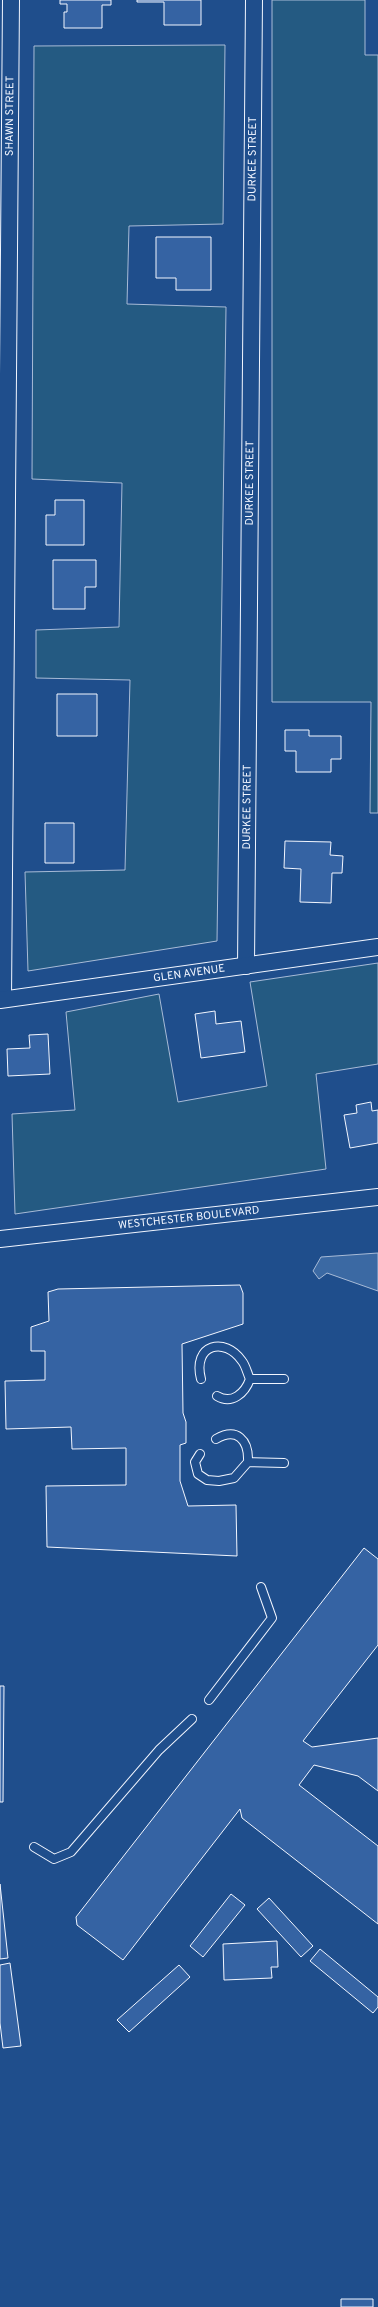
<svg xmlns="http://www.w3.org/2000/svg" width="378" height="2307" viewBox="0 0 378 2307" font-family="Overpass,sans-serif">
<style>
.green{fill:#245a82;stroke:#a8bbd7}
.water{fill:#3b69a3;stroke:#a8bbd7}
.building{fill:#3563a3;stroke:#f2f6ff}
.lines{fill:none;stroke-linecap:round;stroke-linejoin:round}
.service-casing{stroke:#f2f6ff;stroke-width:10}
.minor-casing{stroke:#f2f6ff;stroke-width:18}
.service{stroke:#1f4e8c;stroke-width:8}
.minor{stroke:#1f4e8c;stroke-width:16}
.labels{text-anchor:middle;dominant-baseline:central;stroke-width:3;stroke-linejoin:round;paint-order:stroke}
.street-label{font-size:11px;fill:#f2f6ff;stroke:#1f4e8c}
</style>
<rect width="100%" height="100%" fill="#1f4e8c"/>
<path class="green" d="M272,0H365V55H378V813H370L371,702H272Z
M225,45L223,224L129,226L127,304L226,307L217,941L28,971L25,872L125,870L130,680L36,678V630L119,627L122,483L32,479L34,46Z
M378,963V1064L316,1074L326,1169L15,1214L12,1114L75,1110L66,1012L159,994L178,1102L267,1086L250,982Z"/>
<path class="water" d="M378,1253V1291L327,1273L319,1279L313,1271L321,1257Z"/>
<path class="building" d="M60,0H111V5H102V28H64V12H67V4H60Z
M137,0H201V25H164V2H137Z
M156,237H211V290H176V278H156Z
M55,500H84V545H46V515H55Z
M53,560H96V587H85V609H53Z
M57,694H97V736H57Z
M285,730H309V736H341V759H331V772H296V751H285Z
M45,823H74V863H45Z
M285,841L331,842L330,855L343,856L342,873H332L331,903L300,902L301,869L284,868Z
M215,1011L216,1024L241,1021L245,1052L201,1058L195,1014Z
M48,1034L50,1074L8,1076L7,1049L30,1048L29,1035Z
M371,1102L372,1111L378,1110V1143L350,1148L344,1115L357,1113L356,1105Z
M240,1285L243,1293V1324L182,1344L183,1413L186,1422V1443L180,1445V1481L188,1506L236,1505L237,1556L47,1547L46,1486L126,1485V1448L72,1449L71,1427L6,1429L5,1381L45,1380V1351H31V1327L49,1321L48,1292L58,1289Z
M364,1548L378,1559V1645L303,1741L312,1747L378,1738V1791L358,1776L314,1765L299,1785L378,1846V1924L242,1818L240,1809L123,1960L77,1925L76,1917Z
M0,1686H4L3,1802H0Z
M0,1884L8,1958L0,1959Z
M231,1894L245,1905L203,1957L190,1946Z
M269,1898L313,1946L301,1957L257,1909Z
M277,1941L278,1967H271L272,1978L224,1980L223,1944Z
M320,1949L378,1997V2007L373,2013L310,1961Z
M10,1963L21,2046L3,2048L0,2023V1965Z
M179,1965L190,1977L129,2032L117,2020Z
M341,2299H373V2307H341Z"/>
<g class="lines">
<g class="service-casing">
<path id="service" d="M201,1379C192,1344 225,1336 242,1361C246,1366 247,1373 250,1379H284
M217,1396C232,1405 245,1393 250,1379
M216,1439C237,1427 249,1440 248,1462L284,1463
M200,1454L195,1462L198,1474L207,1480L219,1481L234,1478L248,1462
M209,1700L272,1618L261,1587
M34,1847L54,1859L71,1852L159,1750L192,1719"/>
</g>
<g class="minor-casing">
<g id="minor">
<path id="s1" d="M246,966L254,0"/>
<path id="s2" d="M3,999L11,0"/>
<path id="s3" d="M0,1000L378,947"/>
<path id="s4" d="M0,1239L378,1197"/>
</g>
</g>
<use href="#service" class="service"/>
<use href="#minor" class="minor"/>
</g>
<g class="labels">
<g class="street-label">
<text stroke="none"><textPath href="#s2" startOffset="883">SHAWN STREET</textPath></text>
<text stroke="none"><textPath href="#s1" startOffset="807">DURKEE STREET</textPath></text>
<text stroke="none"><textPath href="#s1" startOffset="483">DURKEE STREET</textPath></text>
<text stroke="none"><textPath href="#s1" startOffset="159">DURKEE STREET</textPath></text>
<text stroke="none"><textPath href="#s3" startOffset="191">GLEN AVENUE</textPath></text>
<text stroke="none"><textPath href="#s4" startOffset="190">WESTCHESTER BOULEVARD</textPath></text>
</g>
</g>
</svg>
